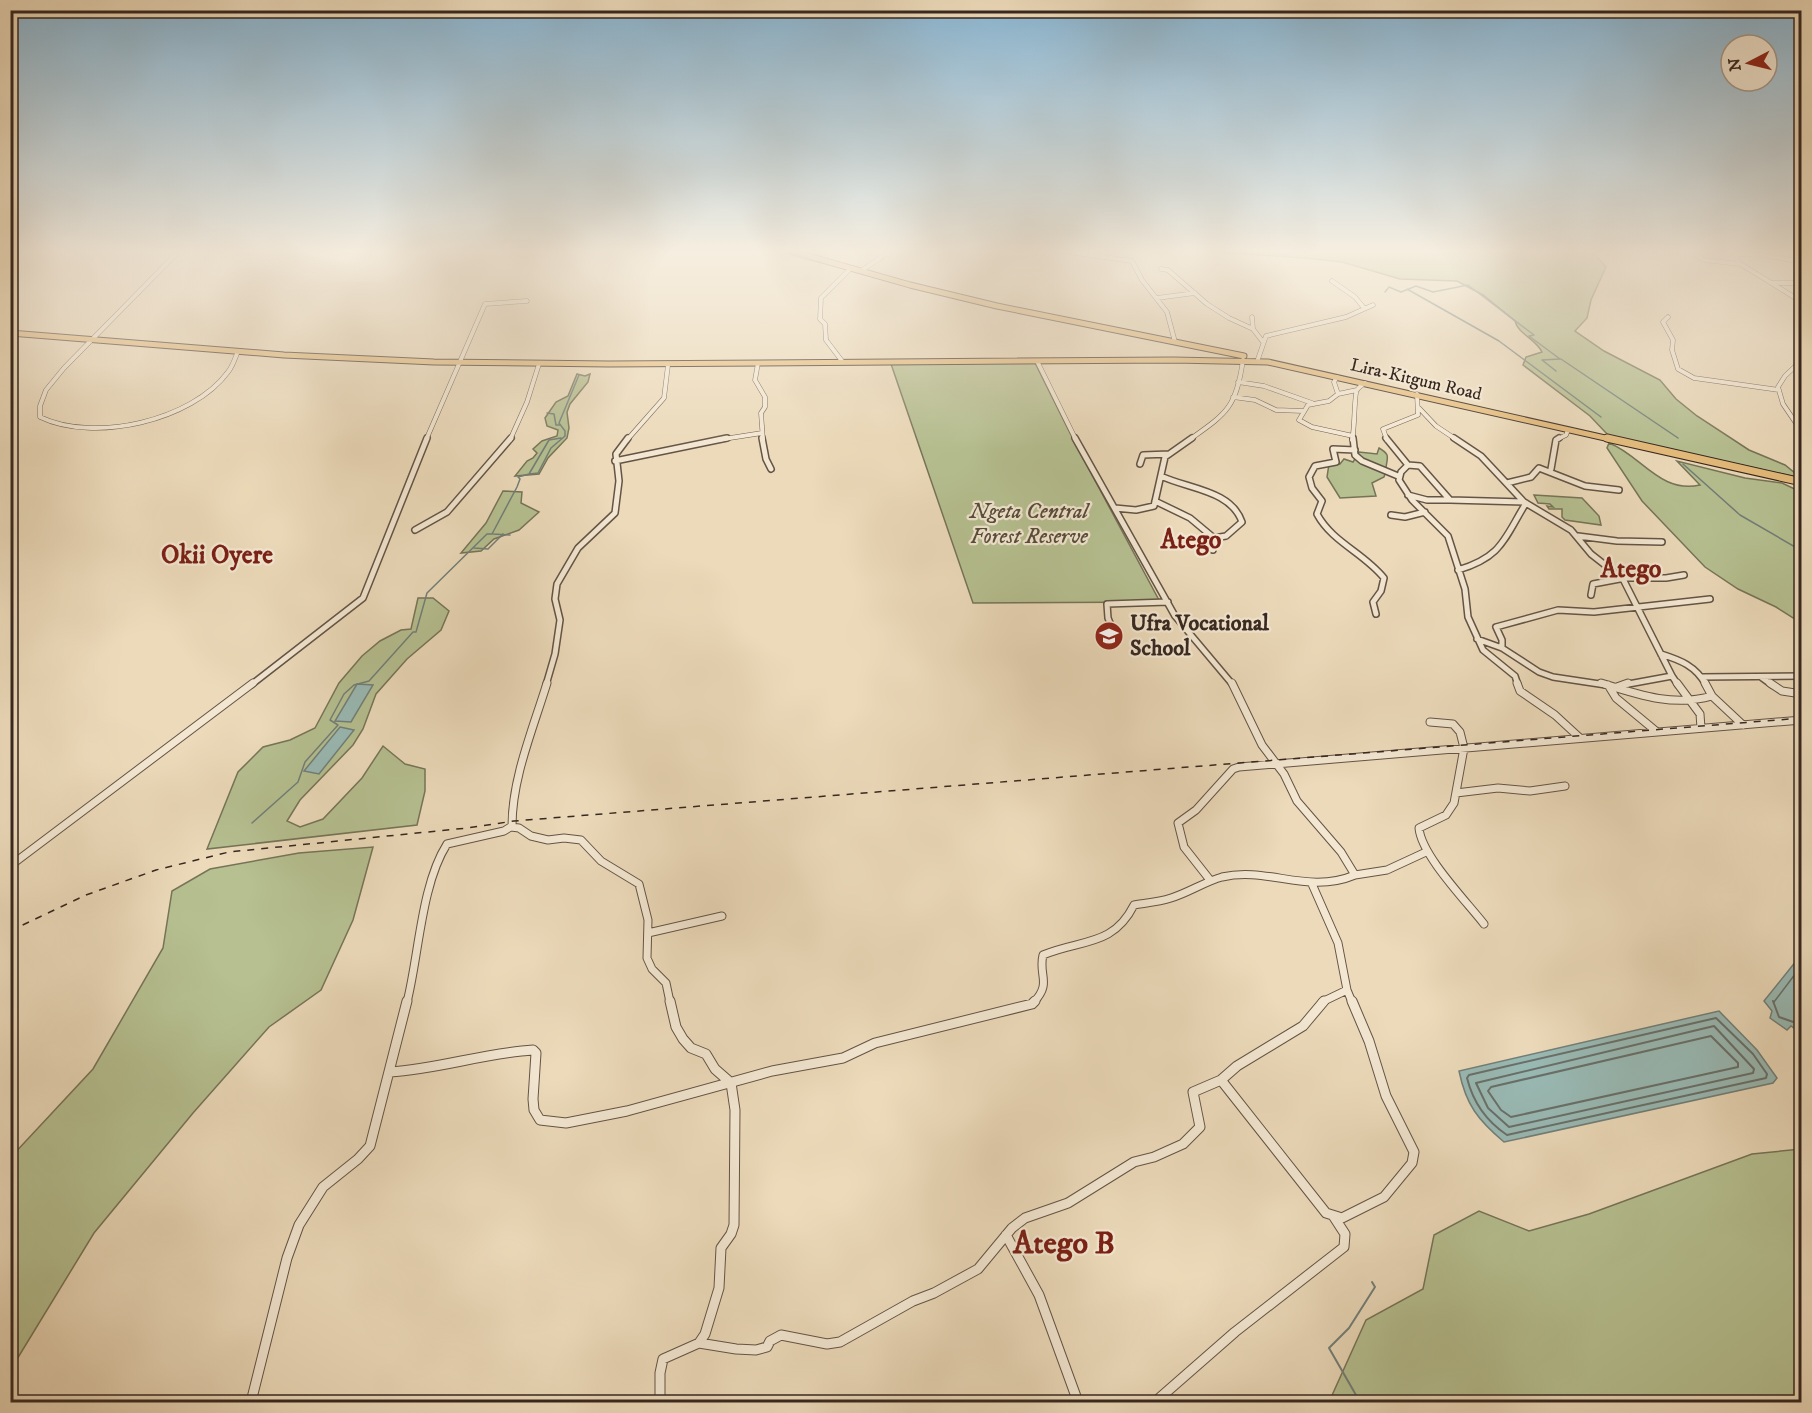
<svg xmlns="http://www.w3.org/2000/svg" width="1812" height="1413" viewBox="0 0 1812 1413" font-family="'IM FELL DW Pica',serif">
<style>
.green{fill:#b6c091;stroke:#767458;stroke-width:1.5}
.water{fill:#99bab5;stroke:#717f79;stroke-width:1.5}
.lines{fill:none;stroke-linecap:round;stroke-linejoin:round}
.shore-far1{stroke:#68706a;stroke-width:1.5}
.shore{stroke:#68706a;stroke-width:2}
.stream-far1{stroke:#717f79;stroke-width:1.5}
.stream{stroke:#717f79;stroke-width:2}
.minor-far3-casing{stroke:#645446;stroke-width:5}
.minor-far2-casing{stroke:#645446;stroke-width:8}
.minor-far1-casing{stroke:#645446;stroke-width:9}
.minor-casing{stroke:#645446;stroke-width:11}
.major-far1-casing{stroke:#362720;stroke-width:7}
.major-casing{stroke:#362720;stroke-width:9}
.minor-far3{stroke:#f3e7d2;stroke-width:4}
.minor-far2{stroke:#f3e7d2;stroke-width:5}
.minor-far1{stroke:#f3e7d2;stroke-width:7}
.minor{stroke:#f3e7d2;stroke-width:9}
.major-far1{stroke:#e6bd7d;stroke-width:5}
.major{stroke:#e6bd7d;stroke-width:7}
.rail{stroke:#362720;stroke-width:1.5;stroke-dasharray:7 7;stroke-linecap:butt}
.labels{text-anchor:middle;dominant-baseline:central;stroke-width:4.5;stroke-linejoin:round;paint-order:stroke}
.far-street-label{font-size:18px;fill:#362720;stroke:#f3e7d2}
.park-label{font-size:22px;font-style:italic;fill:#564d3c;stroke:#f3e7d2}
.poi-label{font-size:22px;font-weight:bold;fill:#362720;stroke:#f3e7d2;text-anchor:start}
.quarter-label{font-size:26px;font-weight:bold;fill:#7a1f14;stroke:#f3e7d2}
.near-quarter-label{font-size:32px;font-weight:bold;fill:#7a1f14;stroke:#f3e7d2}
</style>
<rect width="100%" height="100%" fill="#ecdaba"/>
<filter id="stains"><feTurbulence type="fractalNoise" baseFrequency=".00333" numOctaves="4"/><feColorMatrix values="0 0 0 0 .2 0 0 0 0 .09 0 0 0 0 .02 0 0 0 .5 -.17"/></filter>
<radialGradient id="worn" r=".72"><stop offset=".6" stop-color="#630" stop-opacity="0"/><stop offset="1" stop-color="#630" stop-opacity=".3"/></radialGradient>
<path class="green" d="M1188,250H1584L1594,254L1606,267L1591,300L1587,318L1575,331L1604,351L1660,380L1676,399L1697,416L1749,450L1785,465L1801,478L1609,436L1590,416L1523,365L1526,357L1542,352C1536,339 1518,334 1515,321L1483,295L1457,281L1400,279L1342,262L1305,258Z
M1035,363L1075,443L1160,602L973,603L891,364Z
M577,374L585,376L590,374L588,382L570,404L567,412L569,428L567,438L548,458L539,474L515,476L527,461L533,458L537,453L533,449L542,441L557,436L558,430L547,426L545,418L556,402L568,396Z
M1609,443C1641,455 1660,494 1700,485L1677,461L1745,478L1782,483L1801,492V623L1776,607L1738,589L1705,567L1642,501L1607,448Z
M1379,448C1391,455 1387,457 1386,468L1375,464L1386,471L1384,477L1372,483L1376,496L1340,498L1327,477L1329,464H1340L1344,459L1353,462L1359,452L1377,454Z
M503,491L522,492L521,503L539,512L519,530L494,539L481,551L461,553L486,523Z
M1534,495L1582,498L1599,516L1601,525L1565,520L1562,517V509H1549L1547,506L1553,507L1550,504L1538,503Z
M418,598H433L449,611L441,630L407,659L376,694L363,729L353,745L300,800L287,821L300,827L323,819L362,778L383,746L405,764L425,769V791L417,825L207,849L238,772L263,747L290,740L315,728L339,683L362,656L380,641L401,630L411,629Z
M373,847L353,920L321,990L269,1027L193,1113L94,1233L11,1369V1157L93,1069L163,948L172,891L210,869L299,853Z
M1801,1149V1402H1329L1366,1320L1423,1289L1434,1235L1479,1211L1529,1231L1589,1214L1752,1154Z"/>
<path class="water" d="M357,684L373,685L351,722L335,721Z
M340,727L354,730L319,774L304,771Z
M1801,955V1033L1791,1026L1787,1030L1770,1018L1772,1011L1764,1001Z
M1719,1011L1757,1050L1777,1078L1773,1083L1504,1142C1478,1120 1466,1105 1459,1071Z"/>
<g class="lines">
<path class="shore-far1" d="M1774,1002L1802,965"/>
<path class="shore" d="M1773,1001L1779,1017L1802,1025
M1716,1018L1753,1054L1767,1074L1766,1078L1507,1135C1486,1121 1473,1102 1467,1078L1469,1075Z
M1714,1026L1754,1069L1753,1073L1509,1127L1488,1108L1476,1083Z
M1711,1036L1738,1063V1067L1511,1117L1501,1110L1488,1091L1491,1087Z"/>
<path class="stream-far1" d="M1407,289L1499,341L1601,417
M1385,292L1389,287L1401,292L1416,286L1433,292L1468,285L1534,335L1529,336L1560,359L1542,360L1556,371
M1561,359L1678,438
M547,413L554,414L556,425H560
M1683,464L1740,515L1802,551
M530,474L538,473L551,448L565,436V431L559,423L579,375
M493,534L510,535
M474,548L488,549L503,534
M252,823L298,782L305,762L338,725L330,720L344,694L354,685L369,681L413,632H416L427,593L487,534H492L517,487L520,479L518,477L529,474L549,440L561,438"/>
<path class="stream" d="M1360,1402L1329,1348L1349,1328L1375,1287L1372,1282"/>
<g class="minor-far3-casing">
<path id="minor-far3" d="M180,250L64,368L46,390L40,406V417C94,443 192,421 228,372C233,366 235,358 238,351
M1688,250L1704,260L1740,264
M1733,250L1739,263L1802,302
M1062,251L1132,261L1142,280L1167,312L1175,342
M1734,254L1763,255L1802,262
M1161,269L1168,270L1207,304L1229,318L1253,329
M861,271L892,250
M1332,281L1355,297L1364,308
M1772,283H1802
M1157,298L1195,293
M1252,317L1253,329L1263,342
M1668,317L1663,322L1673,340L1672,350L1678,369L1694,378L1779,390
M1258,359L1266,336L1346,317L1373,305
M1802,360L1785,376L1778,387L1783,404L1802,432
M842,361L826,340L825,324L820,319L821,298L851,268
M1037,361L1076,440
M758,363L755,380L765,397V407L761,413L763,440
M1337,377L1334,382L1338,394
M1238,382L1264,386L1312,403
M1233,397L1255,400L1276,410L1303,411
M1419,408L1436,426L1457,440
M1353,436L1312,427L1299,420L1308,405L1329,401L1338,394L1357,390
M426,440L485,304L527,301
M510,440L527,402L539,364
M627,440L664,398L668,365
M717,440L762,433
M1189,440C1227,413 1236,408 1243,360
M1352,440C1355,429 1354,394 1357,390C1359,387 1362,385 1365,383
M1387,440L1383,429L1418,415L1417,394
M1556,440L1566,435L1568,430"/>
</g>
<g class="minor-far2-casing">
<path id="minor-far2" d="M762,438L766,459L771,469
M1075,438L1175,616L1233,685
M1353,438L1355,455L1362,461L1398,476
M1386,438L1408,465L1401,472L1399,480L1412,500L1448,536L1465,589L1468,617L1483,650L1515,676L1518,685
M1454,438L1481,456L1524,502L1571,530L1591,554L1623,579L1672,676L1623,685
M1355,450L1333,449L1336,462L1315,466L1309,477L1312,488L1322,501L1317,514C1332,542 1364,553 1384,578L1381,591L1373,602L1376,614
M615,461L727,438
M1140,464L1143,455L1169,454
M1408,465L1420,466L1450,500L1524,502
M1551,469L1556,440L1559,438
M1161,476C1188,489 1231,490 1242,522L1226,536L1214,538
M1507,483L1531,477L1539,468L1585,486L1619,490
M1408,495L1427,500H1450
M1155,501L1190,518L1214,538L1213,550
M1115,508L1136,510L1154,506L1165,457L1192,438
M1391,515L1405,517L1425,512
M415,530L447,512L511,438
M1578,536L1617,541L1662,542
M1458,570C1502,557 1504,539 1526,503
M1591,595L1593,584L1625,578H1666L1684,575
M1115,635L1108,618L1107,604L1168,602
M1477,639L1502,648L1539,672L1553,677L1606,685
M1502,648V640L1496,627L1558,610L1594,612L1710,599
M1661,654C1680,660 1696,666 1706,685
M1672,676L1678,685
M1702,677L1802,676
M1761,677L1772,685
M251,685L363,598L427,438
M546,685L555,654L560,620L555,599L557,584L578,548L615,513L619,481L616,454L628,438"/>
</g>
<g class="minor-far1-casing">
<path id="minor-far1" d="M1517,683L1520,691L1555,715L1580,738
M1601,683C1639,695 1674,707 1712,696
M1677,683L1700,714L1701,728
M1705,683L1712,696L1743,725
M1770,683L1782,691L1802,694
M1608,685L1616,698L1657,732
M1614,688L1628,683
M1430,722L1453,724L1460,732L1464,748L1454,803L1446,815L1419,828C1421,855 1467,902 1484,924
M1456,793L1498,788L1530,791L1565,786
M511,827L519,828L531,836L548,840L564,838L581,840L601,861L639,884L648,920L647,958L652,969L666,983L670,1002
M10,866L253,683
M1355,875L1387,870L1426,852
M1210,880L1184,847L1178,823L1196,810L1233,769L1239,767L1802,720
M1312,884L1338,943L1347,990L1352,1002
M648,933L722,916
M407,1002C419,955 421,885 447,844L504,831L512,826C512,778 533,729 547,683
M1034,1002C1052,983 1038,975 1043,955C1081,939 1113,947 1134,905C1146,903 1159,902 1171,898C1188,893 1204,882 1222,877C1268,866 1307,895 1355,875L1341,852L1297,801L1284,774L1262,745L1232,683
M1322,1002L1347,990"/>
</g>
<g class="minor-casing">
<path id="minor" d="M390,1072C438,1069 485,1053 533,1050L536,1053L533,1099L534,1110L540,1120L566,1123L627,1111L772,1071L843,1058L875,1043L1032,1004L1035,1001
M1221,1080L1326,1213L1342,1218L1384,1197L1412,1163L1414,1152L1386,1096L1369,1041L1352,1001
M1006,1235L1039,1295L1078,1402
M699,1343L736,1349L756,1350L767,1347L770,1341L781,1335L827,1344L840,1342L913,1301L934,1293L978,1269L1012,1228L1025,1218L1068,1203L1134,1162L1154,1157L1183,1144L1200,1127L1193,1092L1221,1080L1237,1066L1303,1026L1324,1001
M251,1402L287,1258L299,1225L323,1187L358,1159L370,1146L407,1001
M660,1402V1373L663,1359L699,1343L705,1334L719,1288L721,1248L731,1234L734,1225L735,1110L731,1083L715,1069L706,1054L691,1048L683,1039L676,1027L670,1001
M1155,1402L1235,1332L1344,1247L1345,1234L1334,1217"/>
</g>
<g class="major-far1-casing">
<path id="major-far1" d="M787,250L910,285L997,306L1244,356
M10,333L284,355L434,362L609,364L1174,360L1268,362L1614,440"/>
</g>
<g class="major-casing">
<path id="major" d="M1607,438L1802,482"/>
</g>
<use href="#minor-far3" class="minor-far3"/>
<use href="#minor-far2" class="minor-far2"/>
<use href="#minor-far1" class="minor-far1"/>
<use href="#minor" class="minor"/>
<use href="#major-far1" class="major-far1"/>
<use href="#major" class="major"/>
<path class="rail" d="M10,931L86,895L156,870L229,852L467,828L514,821L1802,718"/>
</g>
<linearGradient id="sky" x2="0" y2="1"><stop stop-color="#88b6d4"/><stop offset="0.56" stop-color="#f6eee0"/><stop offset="1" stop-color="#f6eee0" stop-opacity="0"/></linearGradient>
<rect width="1812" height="448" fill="url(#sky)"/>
<defs>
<g id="school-disc" transform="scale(1.5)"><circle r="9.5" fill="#8f2418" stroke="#f3e7d2"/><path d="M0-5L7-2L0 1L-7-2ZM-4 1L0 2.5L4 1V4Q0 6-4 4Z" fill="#fff"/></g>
</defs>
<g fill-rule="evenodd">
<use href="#school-disc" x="1109" y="636"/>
</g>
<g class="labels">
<g class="far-street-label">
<text transform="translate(1416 380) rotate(13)">Lira-Kitgum Road</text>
</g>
<g class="park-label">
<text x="1029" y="511">Ngeta Central<tspan x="1029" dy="25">Forest Reserve</tspan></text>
</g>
<g class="poi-label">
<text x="1130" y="623">Ufra Vocational<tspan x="1130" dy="25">School</tspan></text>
</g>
<g class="quarter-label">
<text x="1191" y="540">Atego</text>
<text x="217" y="555">Okii Oyere</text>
<text x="1631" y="569">Atego</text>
</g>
<g class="near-quarter-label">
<text x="1064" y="1244">Atego B</text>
</g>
</g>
<rect width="1812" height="1413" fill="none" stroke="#ecdaba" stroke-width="36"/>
<rect x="12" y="12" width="1788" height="1389" fill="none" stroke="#362720" stroke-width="3"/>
<rect x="18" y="18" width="1776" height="1377" fill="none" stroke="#362720" stroke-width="1.5"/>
<g transform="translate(1749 63) rotate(263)"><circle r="28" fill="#f3e7d2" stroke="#a79a8b" stroke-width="1.5"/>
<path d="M0-4.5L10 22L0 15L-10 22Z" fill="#8f2418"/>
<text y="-9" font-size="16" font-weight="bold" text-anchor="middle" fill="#362720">N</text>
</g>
<rect width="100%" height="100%" filter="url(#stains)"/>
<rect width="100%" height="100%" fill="url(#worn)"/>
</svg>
